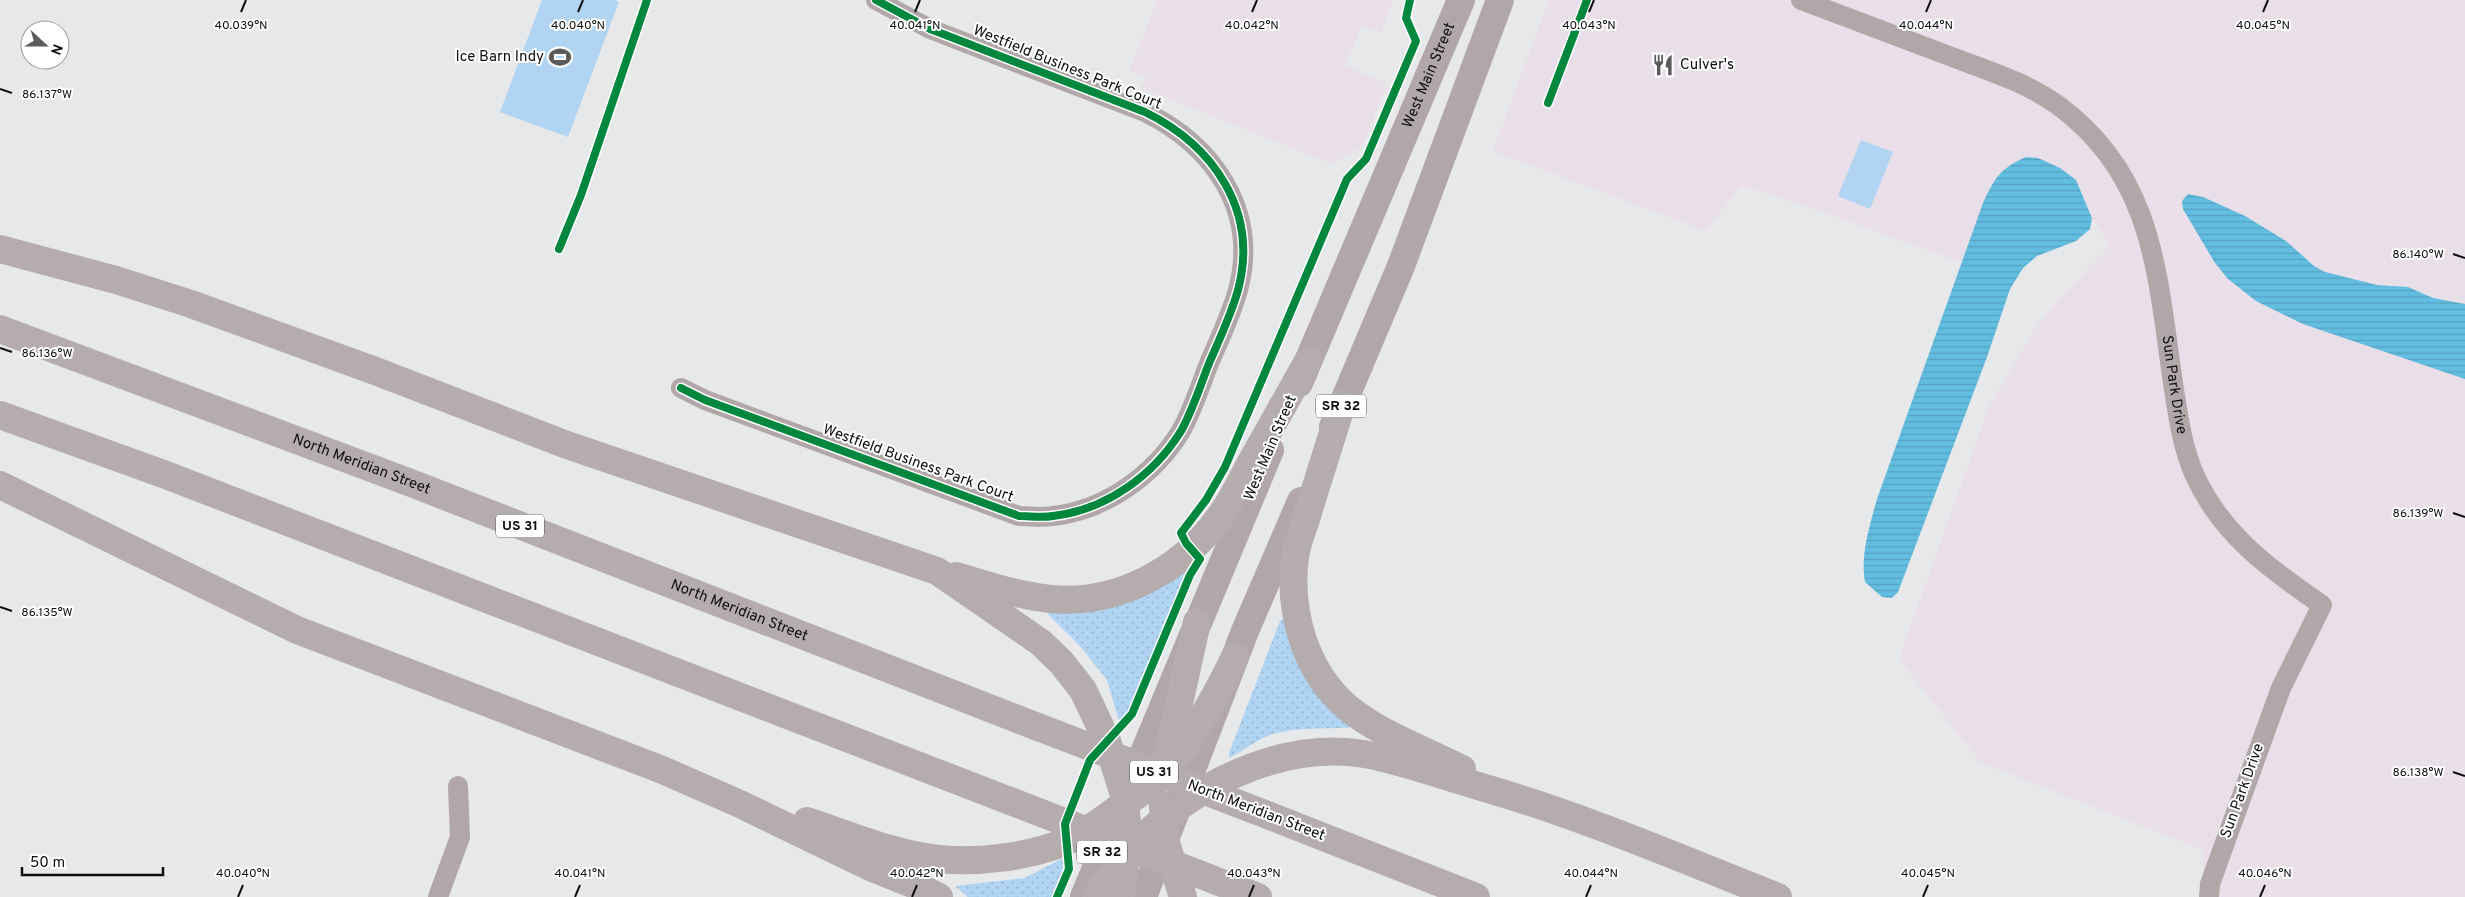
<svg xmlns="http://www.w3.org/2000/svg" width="2465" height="897" viewBox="0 0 2465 897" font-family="Overpass,sans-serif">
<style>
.commercial{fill:#e9dfe8}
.grass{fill:url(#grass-dots)}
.park{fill:#b0d4f2}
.water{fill:url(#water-rules)}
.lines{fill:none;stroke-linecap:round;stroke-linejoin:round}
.minor{stroke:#b1a7a8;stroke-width:20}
.primary{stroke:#b1a7a9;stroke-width:28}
.motorway{stroke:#b5acae;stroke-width:28}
.motorway-bridge{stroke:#b5acae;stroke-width:28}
.cycleway-casing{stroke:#fff;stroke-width:11}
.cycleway{stroke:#00873e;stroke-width:8}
.ticks{fill:none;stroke:#0e0f10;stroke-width:2}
.labels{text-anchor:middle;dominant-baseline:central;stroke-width:4;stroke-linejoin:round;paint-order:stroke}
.shield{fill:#fff;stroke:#565758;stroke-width:1}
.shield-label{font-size:14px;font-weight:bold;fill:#0e0f10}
.poi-label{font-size:15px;fill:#0e0f10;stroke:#fff;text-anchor:end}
.street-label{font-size:15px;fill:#0e0f10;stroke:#fff}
.ticks-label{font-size:12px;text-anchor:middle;fill:#0e0f10;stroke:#fff;stroke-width:4;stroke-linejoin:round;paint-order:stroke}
</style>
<defs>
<pattern id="grass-dots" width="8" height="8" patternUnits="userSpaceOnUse" patternTransform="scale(1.25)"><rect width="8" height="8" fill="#b0d4f2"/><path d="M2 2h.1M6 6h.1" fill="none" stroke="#96b5ce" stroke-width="1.8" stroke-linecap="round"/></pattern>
<pattern id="water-rules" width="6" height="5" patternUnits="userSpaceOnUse" patternTransform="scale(1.25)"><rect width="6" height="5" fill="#63bde0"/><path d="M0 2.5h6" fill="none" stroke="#55a1bf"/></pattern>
</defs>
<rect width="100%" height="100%" fill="#e7e8ea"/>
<path class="commercial" d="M1158,0H1393L1381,33L1362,25L1345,66L1387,84L1362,146L1333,164L1141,88L1147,76L1129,71Z
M1549,0H2465V897H2203V850L1980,762L1899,659L1989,407L2039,322L2110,245L2092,218L2076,179L1995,177L1983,203L1963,263L1803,205L1741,186L1706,231L1493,151Z"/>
<path class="grass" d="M1194,562L1187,573L1129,714L1120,724L1107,680L1080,646L1045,611Z
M1287,616L1352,727C1326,730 1297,726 1270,735C1256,740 1243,751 1229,758V753L1280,621Z
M1065,857V868L1053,897H968L955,886L1025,878Z"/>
<path class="park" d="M542,0H614L619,2L568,137L500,112Z
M1861,140L1893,152L1870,209L1838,196Z"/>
<path class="water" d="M2026,157L2038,158L2060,168L2076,180L2092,218L2090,229L2076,241L2037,256L2023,268L2010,289L1987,357L1898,592L1892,598L1882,597L1865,582C1860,555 1870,525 1877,499L1983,203C1995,178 1999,169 2026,157Z
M2188,194L2203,197L2245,216L2286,241L2314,266L2325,272L2377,285L2408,287L2433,298L2465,304V379L2303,324L2256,301L2228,279L2215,263L2183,209L2182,201Z"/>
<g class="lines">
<g class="minor">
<path id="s1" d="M1801,0C1852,19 1902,38 1952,57C1989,71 2028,83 2059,106C2155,177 2157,276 2173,383C2178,415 2182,447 2195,476C2222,535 2271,570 2322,605L2281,688L2210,884L2209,897"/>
<path d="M681,388L705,400L1019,516C1030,516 1042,518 1053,516C1106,510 1154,475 1181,431C1193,410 1201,383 1210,361C1220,338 1231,315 1238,290C1259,211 1214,146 1145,112L930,29L876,0"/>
<path d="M438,897L460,837L458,786"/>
</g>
<g class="primary">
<path id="s2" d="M1299,383L1461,0"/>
<path d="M1333,427L1401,266L1500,0"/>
<path d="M1084,897L1270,450"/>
<path d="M1143,897L1245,631L1301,501"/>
</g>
<g class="motorway">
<path d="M0,249L116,280L191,304L378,372L567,445L937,571L1040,642L1061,662L1083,690L1107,741L1125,798L1128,837L1121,897"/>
<path id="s3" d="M0,329L411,483L1038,727"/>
<path d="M1342,404C1331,439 1320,474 1309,509C1305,525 1297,541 1295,557C1288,611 1305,672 1348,708C1381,735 1425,750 1462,769"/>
<path d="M0,415L166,475L1010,801"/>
<path d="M0,485L297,630L660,769L740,804L870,867L915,885L939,897"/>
<path d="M956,576C987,585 1019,596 1051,599C1117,605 1180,571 1218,519C1233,500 1242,478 1254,457C1272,425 1290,393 1308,361"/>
<path d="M1166,763L1197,622"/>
<path d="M1163,805L1165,840L1183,897"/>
<path d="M1270,816L1476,897"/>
<path d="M807,821C849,835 894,854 938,859C978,863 1027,857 1065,842C1086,833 1107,817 1125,803C1139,794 1153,785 1164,773C1193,738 1215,698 1235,657"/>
<path d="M1240,890L1258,897"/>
<path d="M1096,897C1113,873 1130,849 1152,829C1207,778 1288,742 1364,754C1403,761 1440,775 1478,786C1580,815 1679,858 1778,897"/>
</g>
<path class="motorway-bridge" d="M1038,727L1270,816
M1010,801L1240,890"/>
<g class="cycleway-casing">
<path id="cycleway" d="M1548,103L1587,0
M559,249L581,195L647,0
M681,388L705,400L1019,516C1030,516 1042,518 1053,516C1106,510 1154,475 1181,431C1193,410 1201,383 1210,361C1220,338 1231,315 1238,290C1259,211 1214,146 1145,112L930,29L876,0
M1057,897L1069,869L1065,824L1090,760L1132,714L1190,575L1200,559L1186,543L1181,533L1206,500L1225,467L1347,179L1366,159L1416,41L1406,18L1410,0"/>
</g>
<use href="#cycleway" class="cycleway"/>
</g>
<path class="ticks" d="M241,12L246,0M578,12L583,0M915,12L920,0M1252,12L1257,0M1589,12L1594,0M1926,12L1931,0M2263,12L2268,0M0,89L12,93M2453,254L2465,258M0,348L12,352M2453,513L2465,517M0,607L12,611M2453,772L2465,776M238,897L243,885M575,897L580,885M912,897L917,885M1249,897L1254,885M1586,897L1591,885M1923,897L1928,885M2260,897L2265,885"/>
<defs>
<g id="stadium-bare" transform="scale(1.725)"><path d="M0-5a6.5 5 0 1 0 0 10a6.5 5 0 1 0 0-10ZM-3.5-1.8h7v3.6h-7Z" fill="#5a5b5c" stroke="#fff" stroke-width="2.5" paint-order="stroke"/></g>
<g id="restaurant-bare" transform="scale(1.725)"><path d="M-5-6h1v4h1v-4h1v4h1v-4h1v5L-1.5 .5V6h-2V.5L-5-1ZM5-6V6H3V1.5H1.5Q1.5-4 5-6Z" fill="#5a5b5c" stroke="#fff" stroke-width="2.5" paint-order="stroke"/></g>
</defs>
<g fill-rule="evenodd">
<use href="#stadium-bare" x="560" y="57"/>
<use href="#restaurant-bare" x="1663" y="65"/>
</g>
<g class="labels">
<g class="shield">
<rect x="1316" y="394.5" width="50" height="23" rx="4"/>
<rect x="496" y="514.5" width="48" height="23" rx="4"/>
<rect x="1130" y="760.5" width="48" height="23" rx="4"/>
<rect x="1077" y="840.5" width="50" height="23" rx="4"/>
</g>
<g class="shield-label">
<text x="1341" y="406">SR 32</text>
<text x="520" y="526">US 31</text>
<text x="1154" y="772">US 31</text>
<text x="1102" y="852">SR 32</text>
</g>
<g class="poi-label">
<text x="544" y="57">Ice Barn Indy</text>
<text x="1680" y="65" text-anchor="start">Culver's</text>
</g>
<g class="street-label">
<text transform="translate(1067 68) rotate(22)">Westfield Business Park Court</text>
<text stroke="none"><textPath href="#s2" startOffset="334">West Main Street</textPath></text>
<text stroke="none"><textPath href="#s1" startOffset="591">Sun Park Drive</textPath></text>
<text transform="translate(1271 448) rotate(-67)">West Main Street</text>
<text stroke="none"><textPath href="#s3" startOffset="386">North Meridian Street</textPath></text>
<text transform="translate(918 464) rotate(20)">Westfield Business Park Court</text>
<text stroke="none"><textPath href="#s3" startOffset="791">North Meridian Street</textPath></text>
<text transform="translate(2243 791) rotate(-70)">Sun Park Drive</text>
<text transform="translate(1256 811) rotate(21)">North Meridian Street</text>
</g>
</g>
<g class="ticks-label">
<text x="1926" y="29">40.044°N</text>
<text x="2263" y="29">40.045°N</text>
<text x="241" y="29">40.039°N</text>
<text x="578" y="29">40.040°N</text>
<text x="915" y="29">40.041°N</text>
<text x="1252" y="29">40.042°N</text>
<text x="1589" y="29">40.043°N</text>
<text x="47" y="98">86.137°W</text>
<text x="2418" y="258">86.140°W</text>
<text x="47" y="357">86.136°W</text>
<text x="2418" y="517">86.139°W</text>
<text x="47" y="616">86.135°W</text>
<text x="2418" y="776">86.138°W</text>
<text x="243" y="877">40.040°N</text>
<text x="580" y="877">40.041°N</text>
<text x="917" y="877">40.042°N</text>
<text x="1254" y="877">40.043°N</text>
<text x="1591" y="877">40.044°N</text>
<text x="1928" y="877">40.045°N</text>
<text x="2265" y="877">40.046°N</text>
</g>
<g transform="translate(45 45) rotate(111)"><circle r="24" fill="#ffffff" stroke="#9f9f9f"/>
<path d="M0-4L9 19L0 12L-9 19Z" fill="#5a5b5c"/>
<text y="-8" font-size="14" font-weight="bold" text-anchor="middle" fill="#0e0f10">N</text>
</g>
<path d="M22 867v8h141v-8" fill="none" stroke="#0e0f10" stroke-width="2.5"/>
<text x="30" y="867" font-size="15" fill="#0e0f10" stroke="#ffffff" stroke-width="4" paint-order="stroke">50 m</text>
</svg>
